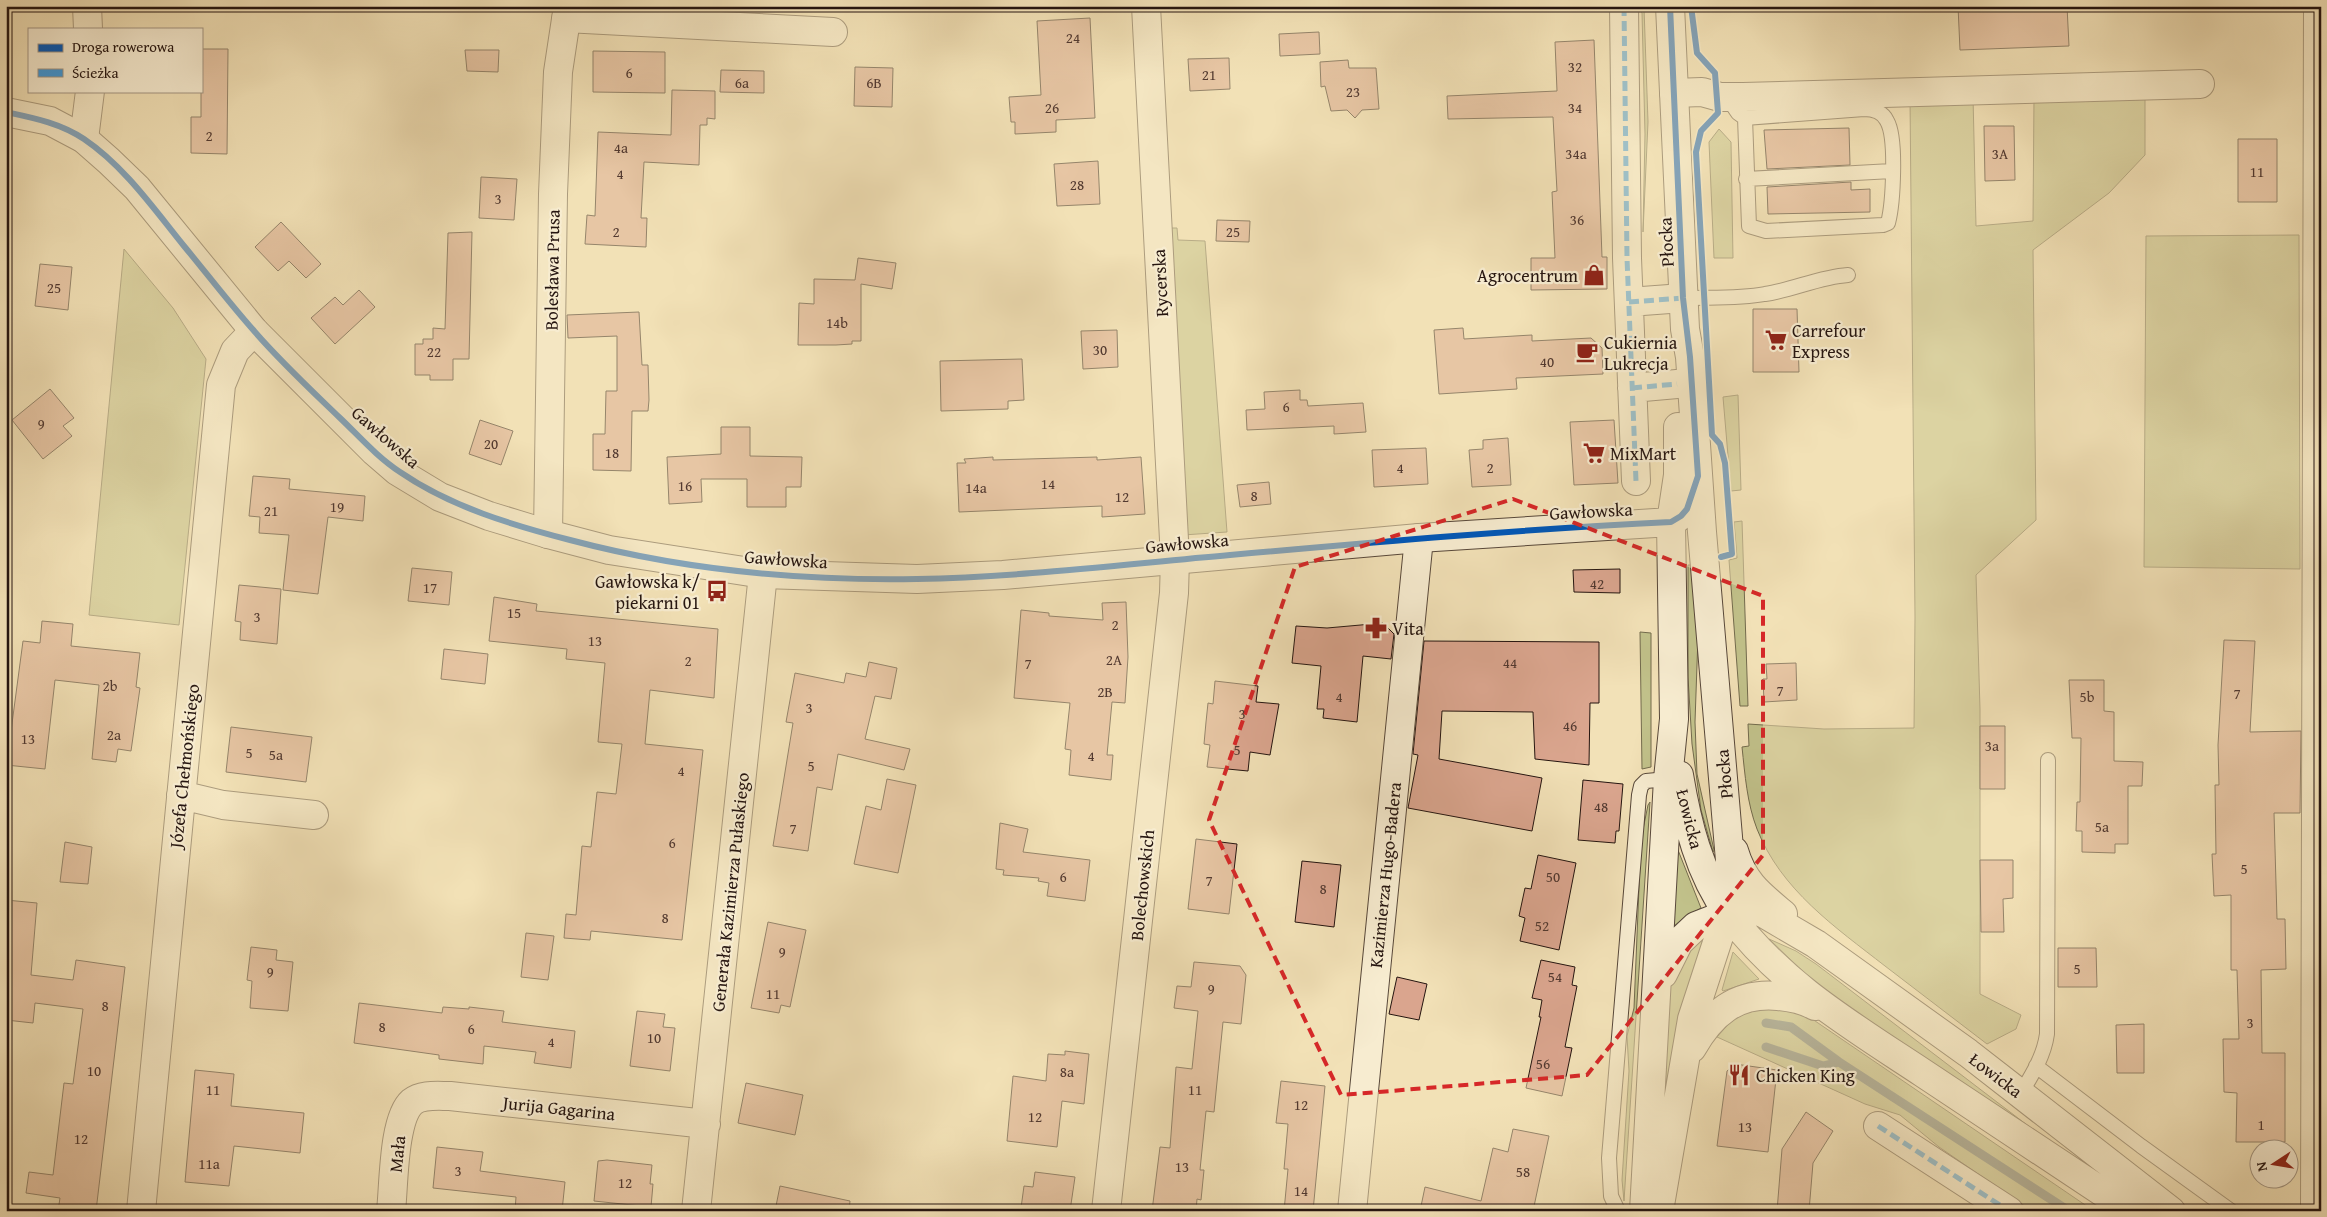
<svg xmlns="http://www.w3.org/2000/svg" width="2327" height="1217" viewBox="0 0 2327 1217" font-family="'Gentium Book Plus',serif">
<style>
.green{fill:#c1c18a;stroke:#736b4d}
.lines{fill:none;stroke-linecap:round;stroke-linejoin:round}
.stream{stroke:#6d7974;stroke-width:9}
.building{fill:#daa58e;stroke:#251510}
.service-casing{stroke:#58483a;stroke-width:16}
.minor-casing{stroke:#58483a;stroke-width:30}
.tertiary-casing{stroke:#58483a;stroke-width:30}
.service{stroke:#f7ecd0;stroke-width:14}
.minor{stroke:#f7ecd0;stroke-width:28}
.tertiary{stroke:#f7ecd0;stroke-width:28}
.quiet{stroke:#3c9ade;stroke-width:5;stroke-dasharray:10 5;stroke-linecap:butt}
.cycleway-casing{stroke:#f7ecd0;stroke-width:9}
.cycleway{stroke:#0057b8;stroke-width:6}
.marked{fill:none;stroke:#d62828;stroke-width:4;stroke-dasharray:10 6;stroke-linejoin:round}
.labels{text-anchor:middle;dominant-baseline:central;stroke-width:4.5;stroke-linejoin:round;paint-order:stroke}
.number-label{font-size:15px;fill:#523930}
.street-label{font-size:18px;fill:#251510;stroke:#f7ecd0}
.poi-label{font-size:18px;fill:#251510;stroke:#f7ecd0;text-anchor:start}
</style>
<rect width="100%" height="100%" fill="#f2e1b7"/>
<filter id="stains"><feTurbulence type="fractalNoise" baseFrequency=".004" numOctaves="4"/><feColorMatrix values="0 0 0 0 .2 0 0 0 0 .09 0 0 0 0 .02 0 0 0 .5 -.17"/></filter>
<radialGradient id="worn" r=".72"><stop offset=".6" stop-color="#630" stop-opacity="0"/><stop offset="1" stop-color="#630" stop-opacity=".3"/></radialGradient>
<path class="green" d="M1644,8L1648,122L1643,232L1645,134L1642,13L1639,9Z
M2145,93V155L2109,193L2033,250L2036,520L1976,575L1980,709V994L2021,1015L2016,1029L1987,1044C1953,1018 1919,992 1885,966C1835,927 1781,890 1757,829C1747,803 1745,775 1742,747L1749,746L1748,724L1824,729L1914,728L1915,617L1910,99L1973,96L1976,226L2033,221L2034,97Z
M1719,129L1731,142L1733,258H1714L1709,142Z
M1166,228H1177L1178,240L1205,241L1227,532L1183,535Z
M2299,235L2300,569L2144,567L2146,236Z
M124,249L173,308L206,359L179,625L89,615Z
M1738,395L1741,490L1731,491L1723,397Z
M1742,521L1748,706H1740L1729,560L1737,558L1734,522Z
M1688,565H1691L1693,570L1698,636L1695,722L1697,774L1714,850L1713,852L1701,810L1692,744L1688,677Z
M1640,632L1651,633V767L1642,769Z
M1650,802L1624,1201L1622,1180L1629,1071L1627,1036L1634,1008L1641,839L1648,805Z
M1678,850L1701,908L1685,917L1673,927Z
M1706,937L1658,1149L1667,995L1678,966L1695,944Z
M1769,939L1796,951L1816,964L2048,1141L1918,1059L1810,978Z
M1733,952L1759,979L1723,991L1722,990Z
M1752,1009L1799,1010L2094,1211H2032L1939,1147L1900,1115L1865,1104L1717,1037L1737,1014Z"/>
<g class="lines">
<path class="stream" d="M1766,1023L1791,1027L1839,1062L2069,1211
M1766,1047L1823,1066L1839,1062"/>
</g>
<path class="building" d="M1958,6H2067L2069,46L1960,50Z
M1090,18L1095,118L1056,120V132L1015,134V122H1011L1009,97L1041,95L1037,21Z
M1319,32L1320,54L1280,56L1279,34Z
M1594,40L1602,257H1607V289L1531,290V258H1555L1552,192L1557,191L1553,117L1448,119L1447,96L1557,91L1555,42Z
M201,49H228L227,154L191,153V117H201Z
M465,50H499L498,72L467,71Z
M593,51L665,52V93L593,92Z
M1229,58L1230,89L1190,91L1188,59Z
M1348,60L1349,68H1376L1379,109L1362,110L1355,118L1347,110L1331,111L1325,86L1321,87L1320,62Z
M855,67L893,68L892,107L854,106Z
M721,70L764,71V93L720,92Z
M672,90L715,91V119L707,118V125H700L699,165L644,162L641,218H647L646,247L585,244L587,215L595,216L598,132L671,135Z
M1984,126H2014L2015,180L1985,181Z
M1849,128L1850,165L1767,169L1764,130Z
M2238,139H2277V202H2238Z
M1098,161L1100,204L1057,206L1054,164Z
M481,177L517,179L514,220L479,218Z
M1851,182V190L1870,189V212L1768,214L1767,187Z
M1217,220L1250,221L1249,242L1216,241Z
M281,222L321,264L306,278L289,261L278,271L255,247Z
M472,232L469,359H453V380H430V375H415V344H423V339H433V328L445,329L448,233Z
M858,258L896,263L892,289L861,284V341H852V344L836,345H798L799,303L814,304V279L855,280Z
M40,264L72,267L68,310L35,306Z
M359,290L375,307L335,344L311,318L335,297L343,305Z
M1753,309H1797L1799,372H1753Z
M639,312L642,365H648L649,400L648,411H632L631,471L593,470V434H605L606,391H617V336L568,338L567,315Z
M1463,328L1464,339L1532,335V341L1591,338L1602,348L1603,374L1516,378L1517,389L1439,394L1434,330Z
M1117,330L1118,367L1083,369L1081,331Z
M1022,359L1024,400L1008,401V409L941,411L940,361Z
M50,389L74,418L63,426L72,436L43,459L12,420Z
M1300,390V400H1307L1308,406L1363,403L1366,432L1334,434V426L1247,430L1246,410L1265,409L1264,392Z
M480,420L513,431L501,465L469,454Z
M1614,420L1618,483L1574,485L1570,422Z
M721,427H750V456L802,457L801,487H786V507H747V479H701L702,502L669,504L667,457L721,454Z
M1508,438L1511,485L1472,487L1469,450L1483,449V440Z
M1426,448L1428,484L1374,487L1372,450Z
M993,457V460L1097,457V460L1141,457L1145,514L1102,517V506L959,512L957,463H966L964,459Z
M253,476L290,479L289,489L365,496L363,521L328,517L318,594L283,590L289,535L259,533L260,517L249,516Z
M1269,482L1271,504L1240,507L1237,485Z
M412,568L452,572L449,605L408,601Z
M1620,569V593L1574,592L1573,570Z
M239,585L281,589L277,644L240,640L241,622L235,621Z
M494,597L537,604L536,611L718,629L714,698L650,690L645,744L703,750L682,940L591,931L590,940L564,938L566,914L576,915L582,846L591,847L597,792L616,794L622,744L598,742L605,663L566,659L567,649L489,641Z
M1126,602L1128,657L1125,703L1112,702L1107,755H1113L1111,780L1069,775L1071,750L1065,749L1070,703L1014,698L1021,610L1049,613V616L1103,620L1102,603Z
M42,621L73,624L71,646L140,653L136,687L140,688L131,751L118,749L116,762L92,759L99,685L55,680L45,769L6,765L8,730L11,731L23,641L40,643Z
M1383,623L1394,634L1391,659L1363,656L1357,722L1323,718L1324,709H1317L1321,666L1292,663L1296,626L1327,628Z
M2224,640L2255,641L2250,732L2301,731L2300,813H2274L2277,919H2285L2286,969L2261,970L2262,1053H2285V1142H2236L2237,1093L2224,1092L2223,1039H2239L2237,970H2231V895L2214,896L2212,854H2216L2215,785H2219L2218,745Z
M1424,641L1599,642V703H1590L1589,765L1535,759L1533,712L1442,711L1439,759L1542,778L1532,831L1408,808L1418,755L1413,754Z
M444,649L488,654L485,684L441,679Z
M869,662L897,668L891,699L875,696L865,739L910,749L904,770L838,754L832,790L817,787L808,851L773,846L793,723L786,722L795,673L844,683L846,673L866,677Z
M1796,663L1797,700L1764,702L1763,679H1767L1766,664Z
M2069,680H2104V711L2114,712V761L2143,762L2142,786H2128V844H2115V853L2082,852V831H2076L2077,802H2080L2081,738H2072Z
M1215,681L1258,686L1256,702L1279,704L1270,755L1250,752L1248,771L1207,767L1210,745L1204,744L1206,722L1208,703L1213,704Z
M1980,726H2005V789H1980Z
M231,727L312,737L306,782L226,772Z
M887,779L916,785L898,873L854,864L866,806L881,810Z
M1583,780L1623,784L1619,831H1616L1615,843L1578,840Z
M1000,823L1028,829L1023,852L1090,860L1085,901L1047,896L1049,883L1038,881L1039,878L1003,875L1004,870L996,869Z
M1196,839L1237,844L1229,914L1188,909Z
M65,842L92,847L88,884L60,882Z
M1538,855L1576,863L1559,950L1520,941L1525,918L1519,916L1525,888L1531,889Z
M1980,860H2013V898L2003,899L2004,932H1981Z
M1302,861L1341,865L1334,927L1295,922Z
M6,900L37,903L31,975L73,980L76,960L125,967L96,1211H58L60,1198L26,1193L29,1172L53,1175L64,1083L73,1084L83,1009L35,1003L33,1023L6,1020Z
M768,922L806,930L790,1007L781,1005L779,1013L751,1008Z
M526,933L554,936L548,980L521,977Z
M251,947L277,950L276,960L293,962L288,1011L250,1008L252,981L247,980Z
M2058,948H2096L2097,987H2058Z
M1541,960L1575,967L1572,985L1577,986L1565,1047L1572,1048L1562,1096L1526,1088L1541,1017H1539L1542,1000L1532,998Z
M1194,962L1240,966L1246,975L1241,1024L1223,1022L1214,1112L1206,1111L1200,1170H1204L1201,1200L1197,1199L1196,1211H1152L1160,1147L1170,1148L1176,1067L1192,1069L1198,1011L1174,1008L1177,986L1191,987Z
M1397,977L1427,984L1419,1020L1389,1014Z
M359,1003L442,1013L443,1007L469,1009V1007L504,1011L502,1022L575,1031L571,1068L534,1063L536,1052L484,1046L483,1064L439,1059V1055L354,1043Z
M637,1011L665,1014L663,1027L675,1028L670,1071L630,1066Z
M2144,1024V1073H2117L2116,1025Z
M1065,1051L1089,1054L1084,1104L1062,1101L1057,1147L1007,1141L1013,1076L1046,1081L1048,1054L1065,1055Z
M1735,1064L1777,1070L1768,1152L1717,1146L1727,1071Z
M195,1070L234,1074L231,1106L304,1113L300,1153L234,1146L229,1186L185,1182Z
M1281,1081L1325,1086L1313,1211H1284L1288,1169H1284L1288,1124L1276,1123Z
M746,1083L803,1095L795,1135L738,1123Z
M1806,1112L1833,1131L1813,1163L1809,1211H1777L1782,1149Z
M1513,1129L1549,1136L1533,1211H1420L1425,1187L1481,1201L1493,1148L1508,1152Z
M437,1147L483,1152L480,1171L565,1182L562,1211H515L516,1197L433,1188Z
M607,1160L652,1165L650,1184H653L651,1207L594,1201L598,1161Z
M1035,1172L1075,1177L1070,1211H1030V1208H1021L1024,1186L1033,1187Z
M780,1186L850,1201L849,1211H775Z"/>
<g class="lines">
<g class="service-casing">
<path id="service" d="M1727,97L1738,113L1745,118L1749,226L1766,231L1883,225L1888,223C1893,204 1897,138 1887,121C1883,112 1873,109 1864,109L1745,118
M1746,179L1892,171
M1683,298C1710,297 1739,299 1765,294C1793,290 1819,277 1848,275
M2036,1066L2141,1146L2231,1211
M2021,1093C2032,1075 2044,1056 2047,1034L2048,760
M1618,1211L1611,1196L1609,1158L1639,795L1641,786L1646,781L1668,779"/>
</g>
<g class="minor-casing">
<path id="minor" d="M87,6L88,29
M1624,6L1627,258L1636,481
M566,18L833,32
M1674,93L1702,92L1720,97H1743L2200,84
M84,139L90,91
M1629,302L1683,298
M1632,388L1677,384
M548,534L553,194L558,72L568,6
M181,795L223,805L314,815
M1878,1126L2009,1211
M141,1211L221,385L235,351L254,331
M391,1211C394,1185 393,1119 412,1102C422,1094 437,1096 450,1096L706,1124
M696,1211L763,574
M1106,1211L1174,593L1175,559L1146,6
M1352,1211L1419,538
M2315,1211L2318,6"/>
</g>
<g class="tertiary-casing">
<path id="tertiary" d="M6,112L50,121L84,139L109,161L137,188L254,331L375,452L397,471L440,497L489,516L548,534L609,550L763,574L917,579L1003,575L1419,538L1671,522C1690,513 1694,495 1698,476
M1679,775C1687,823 1699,873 1728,913C1779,983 1852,1026 1923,1073C1992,1119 2062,1165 2131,1211
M1734,851C1743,882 1759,894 1783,914
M1663,974L1679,942L1696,926L1737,910L1752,909L1763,913L1816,944L1968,1053L2171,1211
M1692,1048C1711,1014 1736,992 1778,996C1790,997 1804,1000 1815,1006
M1644,1211L1668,779L1674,719L1671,522L1678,475V427
M1659,1211L1692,1019L1727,912L1731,872L1702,532L1690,357L1685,329L1670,6"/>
</g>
<use href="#service" class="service"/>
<use href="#minor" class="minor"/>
<use href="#tertiary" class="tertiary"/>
<path class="quiet" d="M1624,6L1627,258L1636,481
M1629,302L1683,298
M1632,388L1677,384
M1878,1126L2009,1211"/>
<g class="cycleway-casing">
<path id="cycleway" d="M1691,6L1697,53L1715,73L1718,113L1701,131L1696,152L1712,435L1720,444L1725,463L1732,554L1721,557
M6,112C34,118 60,123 84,139C124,166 154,209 184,246C208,275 230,304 255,332C281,362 310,389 339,417C359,436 377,457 400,472C451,507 512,525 570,540C683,570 801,581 917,579C1022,577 1126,564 1230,555C1377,542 1524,529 1671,522L1681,516L1687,509L1698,476L1690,357L1683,298L1670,6"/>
</g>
<use href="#cycleway" class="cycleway"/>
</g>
<path d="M0 0H2327V1217H0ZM1513,499L1763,596V855L1587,1075L1341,1095L1209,820L1295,567Z" fill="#f2e1b7" fill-opacity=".55" fill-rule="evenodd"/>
<path class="marked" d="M1513,499L1763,596V855L1587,1075L1341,1095L1209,820L1295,567Z"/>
<defs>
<g id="shop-bare" transform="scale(1.725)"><path d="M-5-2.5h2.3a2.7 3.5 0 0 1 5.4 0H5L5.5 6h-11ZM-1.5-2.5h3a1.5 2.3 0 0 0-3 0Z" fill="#8f2418" stroke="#f7ecd0" stroke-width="2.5" paint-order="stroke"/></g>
<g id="supermarket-bare" transform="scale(1.725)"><path d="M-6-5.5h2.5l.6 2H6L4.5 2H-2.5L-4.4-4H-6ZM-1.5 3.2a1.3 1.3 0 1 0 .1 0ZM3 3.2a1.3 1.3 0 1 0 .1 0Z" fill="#8f2418" stroke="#f7ecd0" stroke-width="2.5" paint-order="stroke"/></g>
<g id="cafe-bare" transform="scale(1.725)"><path d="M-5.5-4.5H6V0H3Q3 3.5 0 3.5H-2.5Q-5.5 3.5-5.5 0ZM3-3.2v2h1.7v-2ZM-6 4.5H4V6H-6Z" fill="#8f2418" stroke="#f7ecd0" stroke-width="2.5" paint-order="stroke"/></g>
<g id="bus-bare" transform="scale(1.725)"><path d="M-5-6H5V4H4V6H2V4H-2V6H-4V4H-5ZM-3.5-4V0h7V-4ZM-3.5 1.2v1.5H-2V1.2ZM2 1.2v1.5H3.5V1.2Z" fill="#8f2418" stroke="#f7ecd0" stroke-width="2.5" paint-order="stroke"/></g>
<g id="pharmacy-bare" transform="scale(1.725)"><path d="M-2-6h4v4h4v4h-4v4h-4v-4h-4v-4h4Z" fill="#8f2418" stroke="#f7ecd0" stroke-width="2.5" paint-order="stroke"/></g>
<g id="restaurant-bare" transform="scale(1.725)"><path d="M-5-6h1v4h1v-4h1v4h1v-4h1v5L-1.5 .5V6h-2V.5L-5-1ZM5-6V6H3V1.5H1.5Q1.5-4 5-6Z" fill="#8f2418" stroke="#f7ecd0" stroke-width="2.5" paint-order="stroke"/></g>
</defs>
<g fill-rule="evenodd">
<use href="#shop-bare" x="1594" y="275"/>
<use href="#supermarket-bare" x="1776" y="340"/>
<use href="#cafe-bare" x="1587" y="352"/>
<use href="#supermarket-bare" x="1594" y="453"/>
<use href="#bus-bare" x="717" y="591"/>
<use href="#pharmacy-bare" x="1376" y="628"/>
<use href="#restaurant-bare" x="1739" y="1075"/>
</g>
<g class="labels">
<g class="number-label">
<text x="1073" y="37">24</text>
<text x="1575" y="66">32</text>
<text x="629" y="72">6</text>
<text x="1209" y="74">21</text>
<text x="742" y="82">6a</text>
<text x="874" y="82">6B</text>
<text x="1353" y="91">23</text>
<text x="1052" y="107">26</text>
<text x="1575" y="107">34</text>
<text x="209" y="135">2</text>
<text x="621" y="147">4a</text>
<text x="1576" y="153">34a</text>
<text x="2000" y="153">3A</text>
<text x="2257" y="171">11</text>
<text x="620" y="173">4</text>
<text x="1077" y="184">28</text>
<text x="498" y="198">3</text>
<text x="1577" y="219">36</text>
<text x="616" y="231">2</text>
<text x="1233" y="231">25</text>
<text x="54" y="287">25</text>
<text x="837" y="322">14b</text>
<text x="1100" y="349">30</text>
<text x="434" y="351">22</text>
<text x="1547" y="361">40</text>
<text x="1286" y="406">6</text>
<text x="41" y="423">9</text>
<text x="491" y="443">20</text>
<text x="612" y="452">18</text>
<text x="1400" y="467">4</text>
<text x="1490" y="467">2</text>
<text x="1048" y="483">14</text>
<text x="685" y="485">16</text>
<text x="976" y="487">14a</text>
<text x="1254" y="495">8</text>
<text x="1122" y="496">12</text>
<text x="337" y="506">19</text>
<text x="271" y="510">21</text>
<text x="1597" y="583">42</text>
<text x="430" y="587">17</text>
<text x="514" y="612">15</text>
<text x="257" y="616">3</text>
<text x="1115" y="624">2</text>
<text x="595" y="640">13</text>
<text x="1114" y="659">2A</text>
<text x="688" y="660">2</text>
<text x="1510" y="662">44</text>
<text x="1028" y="663">7</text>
<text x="110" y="685">2b</text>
<text x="1780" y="690">7</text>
<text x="1105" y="691">2B</text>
<text x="2237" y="693">7</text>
<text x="1339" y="696">4</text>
<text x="2087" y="696">5b</text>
<text x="809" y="707">3</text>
<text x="1242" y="713">3</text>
<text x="1570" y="725">46</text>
<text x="114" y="734">2a</text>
<text x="28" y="738">13</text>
<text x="1992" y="745">3a</text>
<text x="1237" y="749">5</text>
<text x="249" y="752">5</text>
<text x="276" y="754">5a</text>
<text x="1091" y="755">4</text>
<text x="811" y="765">5</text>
<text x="681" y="770">4</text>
<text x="1601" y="806">48</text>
<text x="2102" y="826">5a</text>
<text x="793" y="828">7</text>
<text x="672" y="842">6</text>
<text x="2244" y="868">5</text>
<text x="1063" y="876">6</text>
<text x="1553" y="876">50</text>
<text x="1209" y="880">7</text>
<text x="1323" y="888">8</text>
<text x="665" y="917">8</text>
<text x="1542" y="925">52</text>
<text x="782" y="951">9</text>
<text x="2077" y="968">5</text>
<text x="270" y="971">9</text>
<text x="1555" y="976">54</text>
<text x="1211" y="988">9</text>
<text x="773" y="993">11</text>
<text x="105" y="1005">8</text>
<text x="2250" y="1022">3</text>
<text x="382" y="1026">8</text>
<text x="471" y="1028">6</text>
<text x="654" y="1037">10</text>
<text x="551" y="1041">4</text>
<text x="1543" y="1063">56</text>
<text x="94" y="1070">10</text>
<text x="1067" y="1071">8a</text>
<text x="213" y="1089">11</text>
<text x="1195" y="1089">11</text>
<text x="1301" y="1104">12</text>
<text x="1035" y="1116">12</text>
<text x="2261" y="1124">1</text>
<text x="1745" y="1126">13</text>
<text x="81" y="1138">12</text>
<text x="209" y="1163">11a</text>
<text x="1182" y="1166">13</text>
<text x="458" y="1170">3</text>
<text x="1523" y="1171">58</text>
<text x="625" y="1182">12</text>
<text x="1301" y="1190">14</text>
</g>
<g class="street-label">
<text transform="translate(1666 242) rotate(-93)">Płocka</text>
<text transform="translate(552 270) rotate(-89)">Bolesława Prusa</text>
<text transform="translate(1160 283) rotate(-93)">Rycerska</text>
<text transform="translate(386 437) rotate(41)">Gawłowska</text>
<text transform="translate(1591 511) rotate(-3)">Gawłowska</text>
<text transform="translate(1187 543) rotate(-5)">Gawłowska</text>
<text transform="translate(786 559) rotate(4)">Gawłowska</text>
<text transform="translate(184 766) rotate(-84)">Józefa Chełmońskiego</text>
<text transform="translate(1724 774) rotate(-95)">Płocka</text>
<text transform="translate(1690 819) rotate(76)">Łowicka</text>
<text transform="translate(1385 875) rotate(-84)">Kazimierza Hugo-Badera</text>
<text transform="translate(1142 885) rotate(-84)">Bolechowskich</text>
<text transform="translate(730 892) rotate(-84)">Generała Kazimierza Pułaskiego</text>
<text transform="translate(1996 1075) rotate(37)">Łowicka</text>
<text transform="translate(559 1108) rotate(6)">Jurija Gagarina</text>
<text transform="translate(397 1154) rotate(-84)">Mała</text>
</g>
<g class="poi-label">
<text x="1578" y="275" text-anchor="end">Agrocentrum</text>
<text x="1792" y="330">Carrefour<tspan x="1792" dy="21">Express</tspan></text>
<text x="1604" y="342">Cukiernia<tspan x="1604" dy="21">Lukrecja</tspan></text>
<text x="1610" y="453">MixMart</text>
<text x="700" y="581" text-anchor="end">Gawłowska k/<tspan x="700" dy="21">piekarni 01</tspan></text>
<text x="1392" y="628">Vita</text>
<text x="1756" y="1075">Chicken King</text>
</g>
</g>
<rect width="2327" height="1217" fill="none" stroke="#f2e1b7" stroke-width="25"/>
<rect x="8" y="8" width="2312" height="1202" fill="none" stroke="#251510" stroke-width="2.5"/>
<rect x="12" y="12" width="2302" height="1192" fill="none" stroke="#251510"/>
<rect x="28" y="28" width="175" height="65" fill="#f7ecd0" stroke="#a39683"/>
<rect x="38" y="44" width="25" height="8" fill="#0057b8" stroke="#a39683"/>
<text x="72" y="52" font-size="15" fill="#251510">Droga rowerowa</text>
<rect x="38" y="69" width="25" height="8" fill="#3c9ade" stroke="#a39683"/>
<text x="72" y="78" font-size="15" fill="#251510">Ścieżka</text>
<g transform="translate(2274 1164) rotate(258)"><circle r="24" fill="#f7ecd0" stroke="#a39683"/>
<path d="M0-4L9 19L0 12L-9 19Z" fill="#8f2418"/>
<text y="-8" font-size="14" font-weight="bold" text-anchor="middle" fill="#251510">N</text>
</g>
<rect width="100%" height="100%" filter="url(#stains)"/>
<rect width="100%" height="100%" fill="url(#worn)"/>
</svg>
